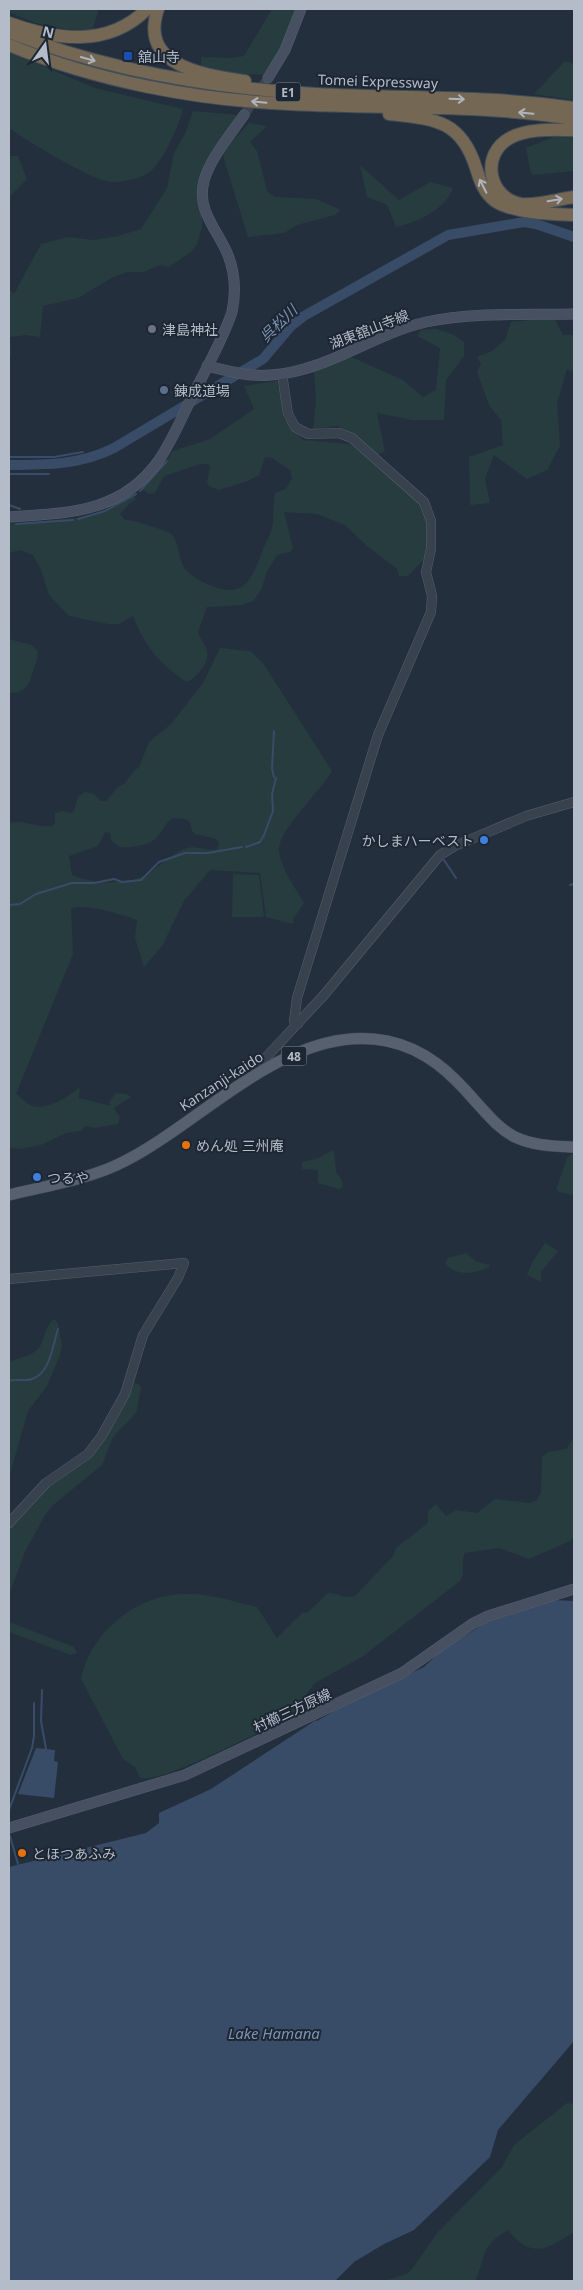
<svg xmlns="http://www.w3.org/2000/svg" width="583" height="2290" viewBox="0 0 583 2290" font-family="'Noto Sans','Noto Sans JP',sans-serif">
<style>
.green{fill:#263c3f;fill-rule:evenodd}
.water{fill:#394c67}
.lines{fill:none;stroke-linecap:round;stroke-linejoin:round}
.stream{stroke:#394c67;stroke-width:2}
.river{stroke:#394c67;stroke-width:10}
.secondary-tunnel{stroke:#3a4453;stroke-width:10;stroke-dasharray:10 5;stroke-linecap:butt}
.tertiary-casing{stroke:#565f6c;stroke-width:10}
.secondary-casing{stroke:#565f6c;stroke-width:11}
.primary-casing{stroke:#414a57;stroke-width:12}
.motorway-casing{stroke:#434c59;stroke-width:14}
.tertiary{stroke:#38414e;stroke-width:9}
.secondary{stroke:#465061;stroke-width:10}
.primary{stroke:#56606e;stroke-width:11}
.motorway{stroke:#746855;stroke-width:12}
.oneway{stroke:#aeb4bd}
.transit-dot{fill:#1a4fb4;stroke:#1d2633;stroke-width:2}
.worship-dot{fill:#6b7280;stroke:#1d2633;stroke-width:2}
.service-dot{fill:#5c6f8a;stroke:#1d2633;stroke-width:2}
.shop-dot{fill:#3f7fe0;stroke:#1d2633;stroke-width:2}
.food-dot{fill:#e8710a;stroke:#1d2633;stroke-width:2}
.labels{text-anchor:middle;dominant-baseline:central;stroke-width:4;stroke-linejoin:round;paint-order:stroke}
.shield{fill:#1d2633;stroke:#878f9c;stroke-width:1}
.shield-label{font-size:12px;font-weight:bold;fill:#b4bcc9}
.poi-label{font-size:14px;fill:#b4bcc9;stroke:#1d2633;text-anchor:start}
.street-label{font-size:14px;fill:#b4bcc9;stroke:#1d2633}
.water-label{font-size:15px;font-style:italic;fill:#7c92b1;stroke:#1d2633}
</style>
<rect width="100%" height="100%" fill="#242f3e"/>
<path class="green" d="M9,9H99L92,31C59,30 39,26 9,12Z
M272,9H295L280,51L267,75L228,73L201,69V57L231,58L244,56Z
M9,52L95,88L183,109C179,126 165,157 152,170C144,178 125,182 113,182C93,182 26,140 9,128Z
M565,61L574,64V100L534,94Z
M193,111L238,115L203,174L202,228L197,244L191,252L169,267L160,265L143,272H127L115,276L78,298L43,306L40,337L26,335L10,337L11,355L9,354V290L14,294L41,244L68,237L94,240L118,236L141,229L167,188L174,153L185,134Z
M249,123L267,126L250,142L257,151L267,191L275,197L316,199L341,210L335,215L297,225L284,233L248,237L223,156L228,146Z
M558,135L574,136V171L533,175L530,170L526,148Z
M9,156H18L27,179L11,195L9,205Z
M360,165L399,200L430,182L453,188C445,210 416,223 396,227L387,205L367,197Z
M554,318L563,335H574V372L567,369L557,403L560,446L547,470L527,479L494,455L485,479L490,503L470,505L469,457L503,445L501,420L489,405L477,372L481,364L477,357L492,351L505,340L511,322Z
M436,329L452,334L464,342V356L446,380L444,420H412L377,413L385,452L376,455L353,435L338,426L313,429L316,401L314,372L349,356L403,380L423,397L436,390L440,348L417,336L421,330Z
M277,381L282,400L283,418L303,440L351,444L415,497L428,517L427,556L408,576H399L397,569L367,546L345,525L317,514L284,512L293,548L290,552L277,555L267,572L261,590L253,601L241,605L207,607L198,632C200,638 205,645 207,650C210,663 197,677 187,682C161,666 144,645 133,616L119,624H108L69,616L49,595L41,570L33,555L20,550L9,553V524L86,517L106,510L133,496L137,499L130,503L120,514L125,520L134,521L169,532C182,543 176,561 188,572C196,579 205,584 215,587C245,598 253,576 262,552C264,545 269,538 271,531C275,519 272,505 275,493L286,489L292,478L290,470L272,458L265,457L259,475L245,482L219,490L209,486L207,481L210,467L208,464H201L164,476L155,493L149,494L141,489L158,473L173,451L210,439L254,409L244,386Z
M9,639L31,645L37,650C39,657 37,659 35,665C30,681 29,693 9,693Z
M220,648L250,651L263,663L332,771C321,791 277,831 279,851C281,869 295,887 304,903L293,919V924L266,917L260,873L210,870L184,901L162,946L144,967L135,938L137,920C123,915 84,902 71,909L73,954L16,1094C21,1096 23,1101 28,1104C43,1113 67,1098 78,1088L80,1089L79,1098L111,1106L109,1102L116,1093L126,1094L131,1097L114,1108L120,1117L118,1124L94,1128L85,1126L81,1131L66,1133L41,1145L20,1149L9,1148V823C22,819 38,828 52,826L55,823V813L62,811L71,813L74,811L78,797L85,792L94,794L101,801H106L118,787L124,784L134,771L139,767L149,742L171,724L203,683ZM172,818L185,819L190,822L192,831L195,834L216,839L219,843L218,849C207,852 198,845 187,848C173,853 163,863 151,872C133,886 92,884 72,875L69,856L98,846L105,832L110,833L111,840L119,847C128,848 147,846 154,840C162,834 164,824 172,818Z
M233,874L259,875L264,917H232Z
M334,1150L336,1172L341,1179L343,1187L339,1189L318,1183V1170L302,1169V1162L318,1158Z
M571,1154H574L573,1195L559,1192L556,1190L567,1158Z
M545,1243L558,1251L541,1272V1282L527,1275L532,1263Z
M466,1253L476,1261L489,1265V1267C475,1274 456,1277 445,1263L448,1258Z
M55,1319L58,1324L62,1346L60,1355L47,1386L28,1411L9,1477V1362C18,1358 32,1356 39,1348C45,1339 45,1324 55,1319Z
M134,1383L140,1385L141,1388L136,1413L113,1437L102,1465L52,1506L45,1515L25,1552L9,1595V1529L48,1486L96,1451L120,1413Z
M574,1437V1537L570,1541L529,1559L499,1548L465,1553C460,1562 466,1573 460,1581L362,1657L315,1683L307,1693L297,1713L294,1715C268,1727 162,1784 140,1778L135,1767L123,1759L81,1679C91,1631 139,1592 189,1594C212,1594 235,1602 257,1607L277,1638L302,1613L308,1612L328,1593C339,1593 346,1601 356,1595L393,1556L396,1548L428,1523V1511L436,1504L446,1516L456,1510L477,1513L495,1499L529,1503L537,1500L541,1492L542,1457L548,1452L566,1449Z
M9,1622L74,1647L77,1653L71,1655L9,1632Z
M567,2103L574,2104V2232C547,2249 532,2260 508,2230C480,2246 487,2255 475,2281H385L406,2274L412,2269L438,2232L502,2167L514,2145Z"/>
<path class="water" d="M552,1600L574,1601V2041L498,2130L490,2157L414,2230L384,2244L354,2262L335,2281H9V1867L146,1833L159,1823V1813L211,1789L316,1720L317,1721L341,1707L424,1667L441,1651L490,1620Z
M36,1748L55,1750L54,1761L58,1762L54,1798L18,1794Z"/>
<g class="lines">
<path class="stream" d="M9,457H54L83,452
M9,474H49
M140,491L167,461
M9,505L20,509
M78,519L105,511L136,494
M16,524L73,520
M274,731L272,769L274,777
M246,847L260,842L264,835L273,811L272,794L276,778
M444,860L456,878
M570,885L574,884
M9,905L20,904L36,894L72,883H94L114,879L122,882L141,880L159,862L185,853H208L242,847
M9,1381C17,1378 24,1382 32,1379C50,1374 53,1344 58,1329
M42,1690L41,1721L46,1749
M9,1810L32,1748L34,1736V1703
M10,1836L18,1864"/>
<path class="river" d="M9,465C46,465 80,465 114,448L263,359L291,326L304,316L448,235L524,222L536,224L574,237"/>
<path class="secondary-tunnel" d="M244,115L268,78"/>
<g class="tertiary-casing">
<path id="tertiary" d="M282,374L288,414L295,427L308,434L339,433L352,438L424,502L431,521V549L426,572L432,596L431,612L378,735L297,998L294,1021L298,1024
M258,1074L257,1067L324,995L440,855L455,846L526,816L574,802
M9,1279L184,1263L178,1278L143,1335L125,1394L101,1437L88,1454L46,1483L9,1523"/>
</g>
<g class="secondary-casing">
<path id="secondary" d="M268,78L285,50L301,9
M207,366C228,371 249,377 271,375C325,372 373,334 426,322C474,312 525,315 574,314
M9,517C68,513 122,513 159,460C172,441 181,419 191,399C205,370 222,342 232,312C236,293 235,273 228,255C218,230 196,211 204,181C209,160 231,134 244,115
M9,1828L185,1775L402,1673L472,1624L488,1616L574,1589"/>
</g>
<g class="primary-casing">
<path id="primary" d="M9,1195C46,1186 91,1179 125,1161C204,1121 291,1021 387,1041C426,1049 451,1073 476,1102C488,1115 499,1129 515,1137C534,1146 554,1146 574,1147"/>
</g>
<g class="motorway-casing">
<path id="motorway" d="M158,9C138,67 206,75 245,81
M9,23C56,40 108,48 147,9
M9,32C108,71 211,88 316,94C402,99 489,95 574,108
M9,45C96,81 195,100 290,104C384,109 481,104 574,119
M389,114C435,119 461,120 476,168C480,181 484,193 495,201C512,213 553,214 574,215
M574,130C554,130 528,128 510,138C480,154 488,198 521,204C537,206 558,199 574,197"/>
</g>
<use href="#tertiary" class="tertiary"/>
<use href="#secondary" class="secondary"/>
<use href="#primary" class="primary"/>
<use href="#motorway" class="motorway"/>
</g>
<defs><path id="oneway-shaft" d="M-6 0H5M1.5-3L5.5 0L1.5 3" fill="none" stroke-width="1.6" stroke-linecap="round" stroke-linejoin="round" transform="scale(1.25)"/></defs>
<g class="oneway">
<use href="#oneway-shaft" transform="translate(88 59) rotate(16)"/>
<use href="#oneway-shaft" transform="translate(457 99) rotate(2)"/>
<use href="#oneway-shaft" transform="translate(259 102) rotate(-175)"/>
<use href="#oneway-shaft" transform="translate(526 113) rotate(-175)"/>
<use href="#oneway-shaft" transform="translate(483 186) rotate(-117)"/>
<use href="#oneway-shaft" transform="translate(555 200) rotate(-10)"/>
</g>
<rect class="transit-dot" x="123" y="51" width="10" height="10" rx="2.5"/>
<circle class="worship-dot" cx="152" cy="329" r="5"/>
<circle class="service-dot" cx="164" cy="390" r="5"/>
<g class="shop-dot">
<circle cx="484" cy="840" r="5"/>
<circle cx="37" cy="1177" r="5"/>
</g>
<g class="food-dot">
<circle cx="186" cy="1145" r="5"/>
<circle cx="22" cy="1853" r="5"/>
</g>
<g class="labels">
<g class="shield">
<rect x="275.5" y="82.5" width="25" height="19" rx="4"/>
<rect x="281.5" y="1046.5" width="25" height="19" rx="4"/>
</g>
<g class="shield-label">
<text x="288" y="92">E1</text>
<text x="294" y="1056">48</text>
</g>
<g class="poi-label">
<text x="138" y="56">舘山寺</text>
<text x="162" y="329">津島神社</text>
<text x="174" y="390">錬成道場</text>
<text x="474" y="840" text-anchor="end">かしまハーベスト</text>
<text x="196" y="1145">めん処 三州庵</text>
<text x="47" y="1177">つるや</text>
<text x="32" y="1853">とほつあふみ</text>
</g>
<g class="street-label">
<text transform="translate(378 81) rotate(2)">Tomei Expressway</text>
<text transform="translate(369 329) rotate(-21)">湖東舘山寺線</text>
<text transform="translate(221 1081) rotate(-33)">Kanzanji-kaido</text>
<text transform="translate(292 1710) rotate(-25)">村櫛三方原線</text>
</g>
<g class="water-label">
<text transform="translate(278 323) rotate(-44)">呉松川</text>
<text x="274" y="2033">Lake Hamana</text>
</g>
</g>
<rect width="583" height="2290" fill="none" stroke="#b4bcc9" stroke-width="20"/>
<g transform="translate(45 45) rotate(14)" stroke="#1d2633" stroke-width="4" paint-order="stroke">
<path d="M0-4L9 19L0 12L-9 19Z" fill="#b4bcc9"/>
<text y="-8" font-size="14" font-weight="bold" text-anchor="middle" fill="#b4bcc9">N</text>
</g>
</svg>
